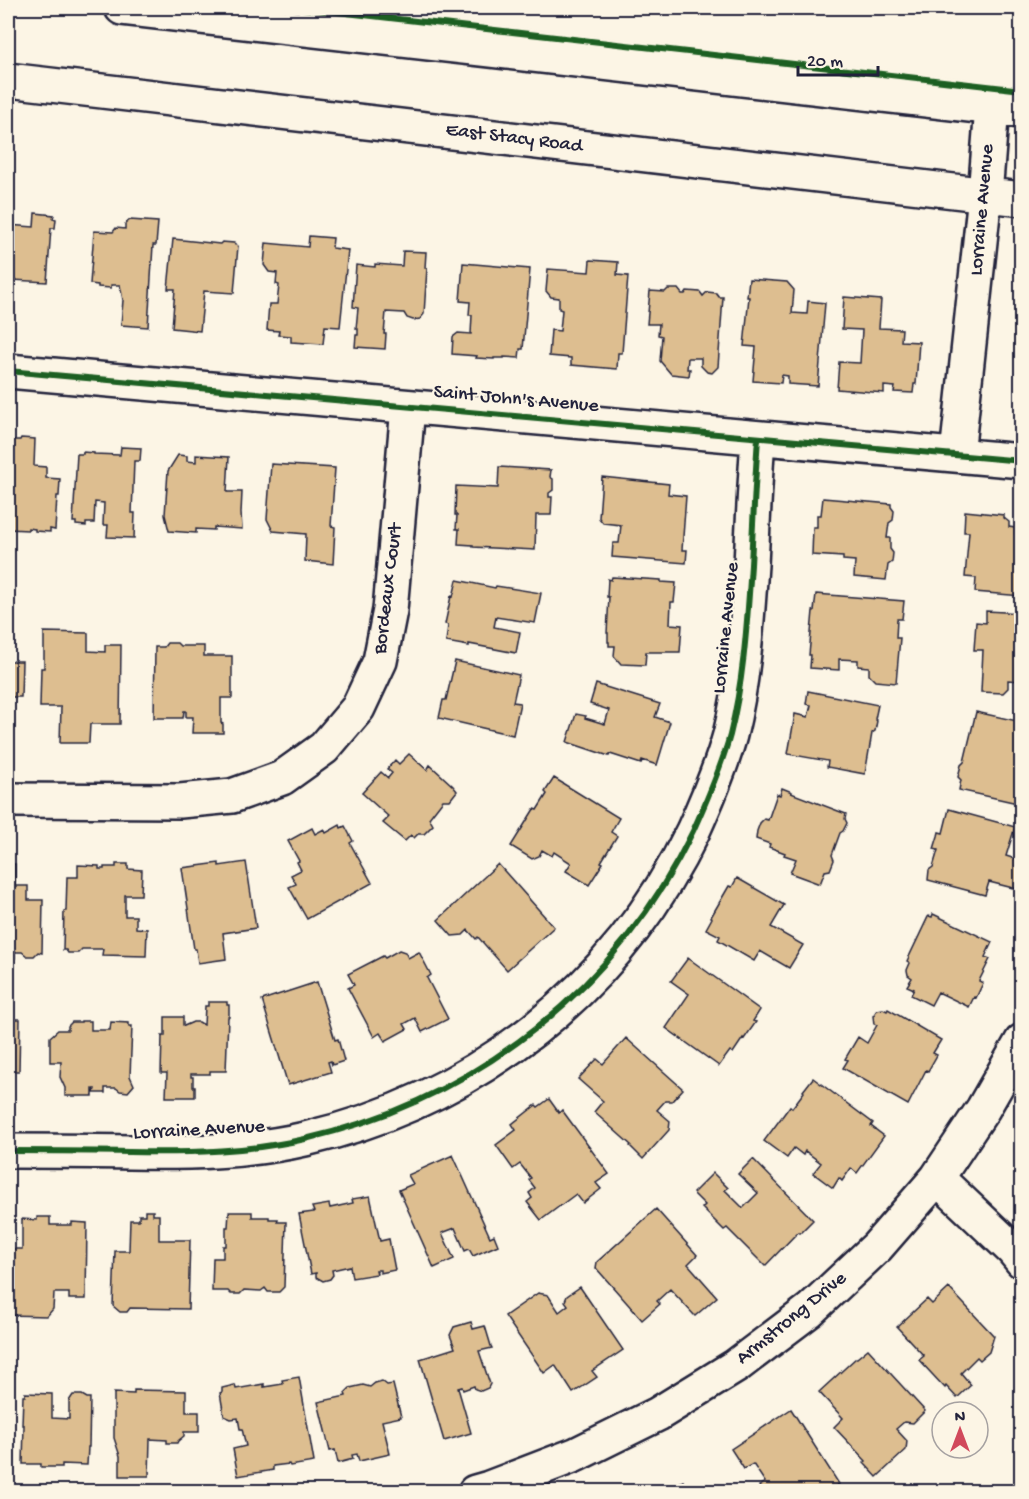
<svg xmlns="http://www.w3.org/2000/svg" width="1029" height="1499" viewBox="0 0 1029 1499" font-family="'Gochi Hand',sans-serif">
<style>
.building{fill:#ddbe90;stroke:#22223b;stroke-width:1.5}
.lines{fill:none;stroke-linecap:round;stroke-linejoin:round}
.minor-casing{stroke:#22223b;stroke-width:38}
.major-casing{stroke:#22223b;stroke-width:38}
.minor{stroke:#fcf5e5;stroke-width:33}
.major{stroke:#fcf5e5;stroke-width:33}
.cycleway-casing{stroke:#fcf5e5;stroke-width:10}
.cycleway{stroke:#1b5e20;stroke-width:6}
.labels{text-anchor:middle;dominant-baseline:central;stroke-width:4.5;stroke-linejoin:round;paint-order:stroke}
.street-label{font-size:20px;fill:#22223b;stroke:#fcf5e5}
</style>
<rect width="100%" height="100%" fill="#fcf5e5"/>
<filter id="ink" filterUnits="userSpaceOnUse"><feTurbulence type="fractalNoise" baseFrequency=".0167" numOctaves="2"/><feDisplacementMap in="SourceGraphic" scale="12" xChannelSelector="R" yChannelSelector="G"/><feConvolveMatrix kernelMatrix="1 2 1 2 8 2 1 2 1" color-interpolation-filters="sRGB"/></filter>
<g filter="url(#ink)">
<path class="building" d="M35,213L54,215L53,218L56,219L55,228H51L47,282L13,280L11,295L12,296L11,311L14,312L13,316L8,315V220H9L8,225L34,227Z
M130,220L158,222L156,245H153L148,327L121,325L123,300L120,285H111V288L98,287V285L90,284L94,231L113,232L116,228L125,229V224Z
M309,236L333,238L332,248L348,250L340,327L325,326L323,344L291,342V336L278,335L279,331L267,330L269,304H277L279,285L276,284L277,273L269,272L264,265L266,243L308,247Z
M173,239L220,244L222,242L234,243L235,245L238,246L234,293L204,291L200,331L172,328L175,289H168Z
M403,251L426,252L425,268H427L424,314L420,319L413,320L407,318L404,313L386,312L384,334H386L385,349L355,347L356,335H358V329H356L358,308L353,307L356,265L375,267V264L402,266Z
M590,260L618,262L617,275L628,276L622,353H618L617,369L571,365V358L549,356L551,330L560,331L562,310L559,309V298L551,297L546,291L548,269L589,272Z
M463,263L530,269L523,349H520L519,358L504,357V358H494V359L476,358L477,356L452,354L453,337L458,333L471,334L472,315H469L470,302L460,301Z
M749,279L787,282L794,290L792,313L807,314L808,301L825,303L818,386L788,384V376L782,375L781,383L753,381L756,347L744,346L749,297H747Z
M668,289H678L682,294H685L687,291L700,292L703,296L707,292L716,293L719,297H723L718,367L712,373L707,372L701,366V358H688L687,369H690L689,376L671,374L660,361L662,336L658,335L659,324H647L650,291L665,292Z
M844,297L881,300L879,328L902,329L901,341L919,342L916,384H914L913,393L894,392L895,387L884,386V393L837,389L839,362L860,363L862,330L842,329Z
M21,438L35,439L34,466L46,467V478L60,479L59,496H57L55,530L50,529V532L35,531V529L28,528V530L8,529V440H20Z
M121,447L141,448L140,461H134L132,513H135L134,538L107,537L108,525H103L104,503L95,502L94,523H86V526L76,525V522H73L77,454H83V452L94,453V454L120,455Z
M178,455L187,456V461L196,462V455L229,457L227,492H242L241,513L242,529L214,527V530L196,529V533L169,531L165,515L168,471Z
M271,464L335,468L331,526L335,527L333,564L305,561L306,534L273,531L267,519Z
M499,467L551,470L550,477L553,479V490L549,493V497H552L551,515H536L535,550L473,547V545L458,544L459,529H456L457,515H455L456,486L498,488Z
M602,477L669,484L668,494L686,496L682,550H687L686,563L612,557L613,543H619L621,525L603,523L599,518Z
M823,498L891,504V507L894,511L893,520L889,523L887,538H890V549L893,553L892,562L888,565L886,580L854,577L855,561L843,560V557L812,555L813,527H817V515H821Z
M965,511L1004,515V518L1009,522V527L1015,528V534L1022,535V596L975,592L976,578L965,577L969,532H964Z
M612,577L661,580V582L676,583L674,602H671L670,624L682,625L680,652H646L645,665L621,664L614,656L615,646H609V642H608V633H607L609,597H607L608,579L611,580Z
M457,580L495,588L496,586L541,593L535,623L496,617L494,627L520,632L516,653L469,644V646L446,642L448,625L445,624L451,596L453,597Z
M816,594L904,601L902,619H897L896,638H900L896,683L875,681L869,675V667L858,666V660L839,659V670L810,668L811,655H809L813,611H814Z
M986,611L1022,613V676L1020,681L1008,680V688L1003,693L981,692L983,650H974L976,622L986,623Z
M44,632L88,633V651L105,652V645H121L120,724H90L89,743H60L61,707H40L41,668H44Z
M167,643H177L180,646H204V656H232V698H221V723L223,724V733H192L193,717H186V711H184L183,718H154L155,647H164Z
M8,661H22L21,697H8Z
M455,661L519,675L513,702L520,703L513,735L439,718L443,700H446Z
M596,684L660,704L655,717L670,722L657,765L642,760L641,764L610,754L609,756L567,742L576,714L586,716L585,718L605,724L609,710L590,704Z
M808,691L878,705L875,719L877,721L875,731L872,733L865,774L827,767L828,761L788,754L795,714L808,717L811,705L806,704Z
M976,712L1022,722V804L959,790L961,780L958,777L961,765L964,762Z
M409,754L427,770L430,765L453,786L457,791L450,800H443L429,818L433,825L424,834H418L414,838L411,835L405,841L383,823L389,817L362,793L381,772L388,778L392,773L387,769L395,760L399,764Z
M554,778L619,818L611,832L617,836L601,862L603,863L589,885L566,871L571,863L554,852L552,856L542,850L539,856L532,859L511,846L534,809L537,810L547,794L545,792Z
M782,788L792,792L791,793L846,814L845,819L847,823L843,831L840,833L832,855L834,860L830,870L825,871L820,884L790,873L796,859L784,855L785,853L769,847L770,844L756,839L757,831L760,823L764,819L768,820L777,794L780,795Z
M949,809L1015,827L1006,856L1022,861L1021,890L989,882L985,895L928,880L929,870L933,867L938,850L934,849L938,836L939,832L943,833Z
M340,825L341,828L345,826L353,841L350,843L372,883L307,919L289,887L296,884L291,875L301,870L297,862L299,861L288,841L312,828L315,834L324,829L326,833Z
M246,862L256,928L223,933L226,959L198,963L196,949H194L182,868L219,863V866Z
M8,864H15V886H28V900H43L42,953L38,952L34,956H27L22,952H15V958H8Z
M116,864H128V869L142,870L141,895H125V916H136V928L147,929L146,956L102,955L103,949H82L78,953H68L66,950H63L64,911H66L67,877H78V865L99,866V869H104V867H116Z
M498,864L554,927L507,970L478,937L476,939L468,930L463,935L452,936L438,920Z
M737,878L784,905L771,927L803,945L789,968L760,951L754,961L718,940L720,936L706,929L712,918L711,917L729,886L732,887Z
M933,914L992,942L985,957L990,959L979,981L983,983L976,998L974,997L969,1007L938,992L931,1005L911,995L914,989L907,986L912,978L908,975L907,970L910,963L907,961L928,917L929,916L932,917Z
M399,950L405,952L408,958L419,952L431,975L427,978L448,1019L422,1032L415,1018L404,1024L407,1029L385,1041L380,1033L374,1037L348,988L354,985L348,974L383,956L385,958Z
M688,958L760,1010L753,1021L756,1022L744,1039L743,1038L733,1053L730,1051L719,1066L666,1028L689,994L671,981Z
M317,982L335,1040L338,1039L344,1061L332,1065L331,1061L328,1062L331,1072L288,1085L262,1000Z
M208,1002H227V1005H229V1017H228L226,1071H210V1074H191V1077H193V1087H195V1097H166L167,1073H161L162,1036H165V1017H183V1025L184,1026L193,1022H199L204,1025L205,1006H208Z
M883,1009L887,1011L888,1009L941,1040L933,1053L937,1055L928,1071L926,1070L908,1105L843,1068L848,1060L845,1059L858,1037L867,1043L877,1025L874,1024L873,1016L877,1010Z
M8,1019H20L19,1071H8Z
M81,1021H91V1030H110L111,1022L129,1023V1026H132L130,1076L134,1085L128,1092L120,1091L116,1088H105V1093H94L95,1089H93V1096H65V1088L60,1077L61,1062H50V1037L58,1030H68V1026L72,1022H81Z
M626,1038L683,1089L672,1101H665L657,1110L670,1121L669,1130L643,1159L630,1146L631,1145L594,1112L603,1101L578,1079L597,1059L603,1064Z
M813,1078L873,1123L871,1126L884,1136L857,1173L851,1168L842,1181L839,1178L833,1188L813,1173L821,1163L805,1151L803,1155L794,1148L787,1158L764,1141L790,1106L792,1108L804,1092L803,1091Z
M549,1099L559,1113L562,1110L609,1174L596,1183L601,1189L583,1203L576,1194L541,1220L527,1202L532,1198L529,1193L535,1188L529,1180L531,1178L520,1164L513,1169L496,1145L516,1130L512,1124L536,1105L538,1107Z
M453,1155L490,1237L494,1235L498,1245L473,1256L469,1249L465,1251L455,1228L442,1233L454,1259L434,1268L399,1190L413,1184L408,1175Z
M753,1159L813,1220L800,1233L798,1232L765,1266L727,1228L724,1230L702,1208L705,1205L693,1193L713,1173L728,1188L725,1190L743,1208L758,1193L738,1174Z
M370,1196L380,1241L389,1239L395,1270L380,1273V1270H376L377,1274L352,1278L350,1266L332,1270L333,1275L330,1279L323,1281L316,1277V1273L311,1274L299,1214L314,1212L312,1207L329,1204L330,1208L353,1203L352,1199Z
M656,1209L697,1255L688,1264L717,1297L695,1316L670,1289L657,1301L660,1304L642,1320L596,1268L597,1262Z
M145,1211H153V1215H159V1240H190L188,1309L130,1308L127,1312H120L113,1306L115,1251H129L130,1220H139V1215H145Z
M229,1212H252V1217H269V1219H278L277,1222H286L284,1287L279,1292H268L265,1288L261,1291L244,1290L240,1294H231L228,1291H212L213,1258H223V1246H226V1227H228Z
M37,1217H50V1225H72V1222L87,1223L86,1299H69V1293H54L53,1309L47,1316L8,1315L11,1249H22V1219L37,1220Z
M580,1287L623,1350L592,1371L597,1377L573,1393L555,1365L544,1373L505,1316L538,1293L548,1295L559,1312L568,1305L565,1301L567,1296Z
M949,1288L994,1336L989,1352L980,1360L977,1357L961,1373L971,1385L957,1398L946,1386L945,1388L919,1360L924,1356L897,1327L927,1299L932,1304Z
M471,1322L473,1329L485,1326L491,1346L492,1348L479,1351L490,1384L488,1388L481,1391L475,1389L474,1386L463,1390L462,1387L458,1388L471,1433L444,1441L420,1359L455,1348L450,1335L454,1327Z
M868,1349L925,1411L913,1423L904,1422L896,1429L907,1441L906,1450L877,1477L864,1463L866,1461L834,1427L843,1418L819,1392L856,1358H857Z
M299,1377L314,1462L290,1466L289,1464L273,1466V1470L238,1476L233,1449L246,1446L242,1429H240L238,1418L231,1419L224,1416L220,1393L222,1392V1388L235,1385L236,1389L264,1384V1387L283,1384L282,1380Z
M382,1381L387,1385L393,1384L401,1417L382,1421L390,1454L359,1461L357,1454L352,1455L353,1459L338,1463L335,1450L330,1451L318,1402L346,1396L345,1393L350,1388L363,1385L370,1387L375,1383Z
M134,1390L186,1391V1412H199V1432H184V1436L178,1441L177,1443H167V1440L150,1439L149,1476H120V1456L114,1438V1393L134,1394Z
M25,1393L52,1394V1418L69,1419V1401L73,1395H82L87,1398H90L89,1447H88L87,1465L62,1464V1467H41V1464H23L24,1425H22L23,1396H25Z
M791,1409L839,1484L826,1492H823L821,1488L814,1492H763L759,1486L765,1482L753,1464L744,1469L731,1449Z
M683,1481L689,1492H654L666,1486L668,1489Z"/>
<g class="lines">
<g class="minor-casing">
<path id="minor" d="M8,371L1022,461
M957,455L985,195
M8,800L180,801L232,796L282,778L324,748L358,708L380,661L390,610L408,407
M8,1151C48,1151 89,1151 129,1152C187,1153 249,1152 305,1139C476,1099 617,989 693,831C707,800 721,768 730,735C744,679 747,623 751,565C753,523 755,480 758,438
M937,1178L1013,1250L1022,1261
M475,1492L489,1488L575,1455L658,1414L736,1366L810,1310L877,1247L937,1178L983,1109L1022,1041"/>
</g>
<g class="major-casing">
<path id="major" d="M122,8L1022,111
M8,80L1022,199
M985,195L992,107"/>
</g>
<use href="#minor" class="minor"/>
<use href="#major" class="major"/>
<g class="cycleway-casing">
<path id="cycleway" d="M302,8L1022,90
M8,371L1022,461
M8,1151C48,1151 89,1151 129,1152C187,1153 249,1152 305,1139C476,1099 617,989 693,831C707,800 721,768 730,735C744,679 747,623 751,565C753,523 755,480 758,438"/>
</g>
<use href="#cycleway" class="cycleway"/>
</g>
</g>
<g class="labels">
<g class="street-label">
<text transform="translate(514 139) rotate(7)">East Stacy Road</text>
<text transform="translate(983 210) rotate(-85)">Lorraine Avenue</text>
<text transform="translate(516 400) rotate(5)">Saint John's Avenue</text>
<text transform="translate(389 589) rotate(-83)">Bordeaux Court</text>
<text transform="translate(727 628) rotate(-84)">Lorraine Avenue</text>
<text transform="translate(199 1131) rotate(-3)">Lorraine Avenue</text>
<text transform="translate(792 1319) rotate(-39)">Armstrong Drive</text>
</g>
</g>
<rect width="1029" height="1499" fill="none" stroke="#fcf5e5" stroke-width="30"/>
<rect x="15" y="15" width="999" height="1469" fill="none" stroke="#22223b" stroke-width="2" filter="url(#ink)"/>
<g transform="translate(960 1430)"><circle r="28" fill="#fcf5e5" stroke="#a5a1a1" stroke-width="1.5"/>
<path d="M0-4.5L10 22L0 15L-10 22Z" fill="#d1495b"/>
<text y="-9" font-size="16" font-weight="bold" text-anchor="middle" fill="#22223b">N</text>
</g>
<path d="M798 66v9h80v-9" fill="none" stroke="#22223b" stroke-width="3"/>
<text x="807" y="66" font-size="18" fill="#22223b" stroke="#fcf5e5" stroke-width="4.5" paint-order="stroke">20 m</text>
</svg>
